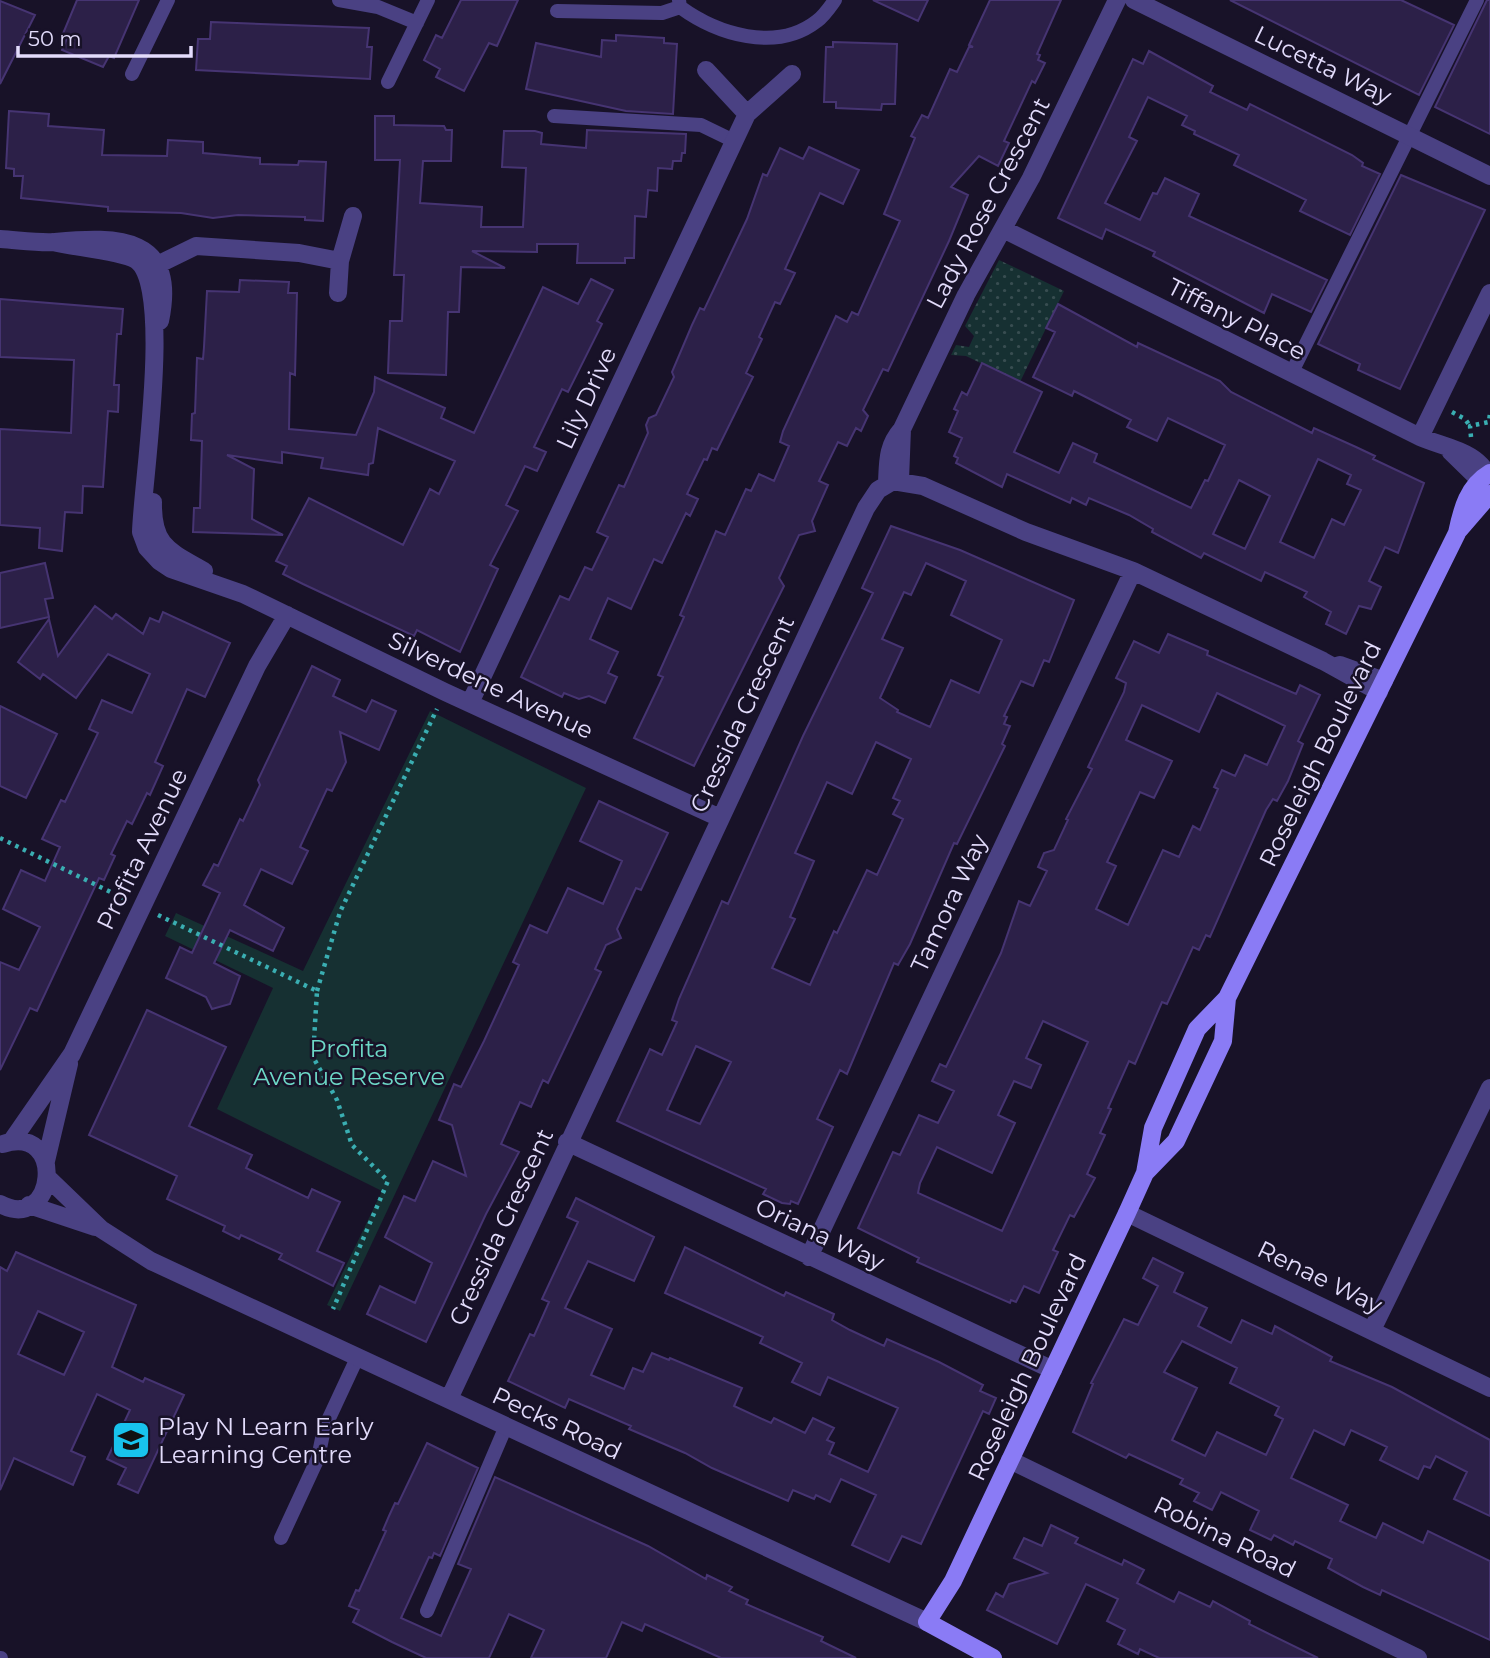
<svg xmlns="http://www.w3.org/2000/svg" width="1490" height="1658" viewBox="0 0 1490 1658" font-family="Montserrat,sans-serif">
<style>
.grass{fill:url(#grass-dots)}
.green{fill:#163032}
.building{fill:#2c2048;stroke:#463472;stroke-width:2;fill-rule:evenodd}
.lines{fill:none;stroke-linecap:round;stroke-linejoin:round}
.path{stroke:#3aaeb2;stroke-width:4.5;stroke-dasharray:3.5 5;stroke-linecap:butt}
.lane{stroke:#4a4183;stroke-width:14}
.street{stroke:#4a4183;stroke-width:18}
.secondary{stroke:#8a7bf5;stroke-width:18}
.labels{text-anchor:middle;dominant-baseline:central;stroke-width:5;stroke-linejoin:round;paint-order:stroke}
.street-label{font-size:24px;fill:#e3dcfc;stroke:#181228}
.park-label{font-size:24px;fill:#6dd8c7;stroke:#181228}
.poi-label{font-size:24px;fill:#e3dcfc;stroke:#181228;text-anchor:start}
</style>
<defs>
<pattern id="grass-dots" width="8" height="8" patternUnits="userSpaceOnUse" patternTransform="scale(1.75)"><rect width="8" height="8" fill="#163032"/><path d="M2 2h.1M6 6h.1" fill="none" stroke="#384d51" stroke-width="1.8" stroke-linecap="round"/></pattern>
</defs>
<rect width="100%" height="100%" fill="#181228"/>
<path class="grass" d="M999,260L1064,291L1020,382L966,356L951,355L956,345L969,347L974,336L965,326Z"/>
<path class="green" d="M430,711L586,788L340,1311L327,1305L382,1191L217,1109L273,988L165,936L176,913L303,971Z"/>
<path class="building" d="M77,0H139L114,58L109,56L103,67L62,50L67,38L62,36Z
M461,0H518L497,46L489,43L464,91L436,77L440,69L424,60L436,35L442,38Z
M873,0H928L918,21Z
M990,0H1061L1037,54L1040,55L1038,60L1045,63L1035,83L1032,81L1004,141L1009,143L998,166L979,156L951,187L968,195L949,241L888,371L883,369L863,410L868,416L861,431L856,428L847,446L838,442L819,481L828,485L812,521L815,531L799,535L779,578L784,586L694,766L634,738L663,677L658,675L684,617L680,615L716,531L725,535L746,489L751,491L759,474L774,481L789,446L780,442L783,431L836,316L847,322L852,312L858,315L900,221L884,214L915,138L911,136L922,115L928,118L950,69L957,72L969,47H973L969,45Z
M1230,0H1401L1454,25L1419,95Z
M1487,0H1490V134L1435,107Z
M0,1L35,15L0,84Z
M211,22L369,28L367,47H372L370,79L196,70L198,39H210Z
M616,35L664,38V43L677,44L673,114L626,111L526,89L536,43L601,57L602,40L616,41Z
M833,42L897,44L895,104H882L881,110L836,108V102H824L826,47H833Z
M1149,51L1213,86L1210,92L1247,110L1250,104L1352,155L1363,163L1362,166L1380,174L1350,235L1300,211L1306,200L1234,165L1239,155L1194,134L1195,131L1182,125L1187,116L1148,97L1129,137L1137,141L1105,203L1140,220L1153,193L1157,194L1165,178L1199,194L1189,216L1327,280L1311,312L1272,294L1264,313L1153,256L1155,252L1106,229L1102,239L1058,218L1133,59L1143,64Z
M9,111L49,114L48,126L104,130L102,155L167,156L168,140L203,142V153L260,158V164L298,165L299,161L326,162L323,221L305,220V217L238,215L213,218L181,213L108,211V207L21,198L23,176H14V169L6,168Z
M375,116H394V125L444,126L446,130H452L451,161H423L420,203L482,207L481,227H523L526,168L502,167L504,131H535L542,133L541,144L586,148L587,130L686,134L685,153H682L681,161H673L672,169L658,168L657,191L648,190L646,217L635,216L634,258H625V263H577L578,244H537V252L472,251L505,268L461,267L459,312H448L446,375L388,373L390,321H402L404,275H394L400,160H375Z
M809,147L859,170L843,204L820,193L785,269L795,273L780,304L775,302L759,337L762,339L746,373L753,377L717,450L712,448L707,460L704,459L687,494L698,499L690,516L686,513L662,563L654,559L631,609L608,598L590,639L618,652L608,673L617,677L605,703L589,696L579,699L564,693L562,697L521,677L560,596L569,600L585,567L592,570L608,537L597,532L619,485L624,487L648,433L646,425L649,418L656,415L674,377L672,372L692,325L700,308L704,310L747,219L763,174L767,176L780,148L803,159Z
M1401,175L1485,210L1400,389L1358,370L1360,364L1318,344Z
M591,279L613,290L597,321L602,324L568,392L562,389L534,447L546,452L537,471L525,466L506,505L518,511L490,565L498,569L460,652L417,630L414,636L303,584L283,574L287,566L276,561L309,498L403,545L430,489L439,494L455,461L378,428L373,463L369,464L368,475L321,468L323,458L282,452V463L227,455L254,469L252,519L283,535L193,532L194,508H200L202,441L191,440L192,414L195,413L197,358L203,359L204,347L207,291L239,292L240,280L289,282L288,293H297L295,375L290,373L289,429L356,435L374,392L375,377L445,408L441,418L474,433L543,287L578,304Z
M0,299L123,309L121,334H117L114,385H119L118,412L108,411L103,487L83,486L82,513L65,512L62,551L39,548L40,528L0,525V429L71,433L74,360L0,357Z
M1058,304L1137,347L1138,343L1220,381L1231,392L1312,433L1314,428L1356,447L1375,456L1373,459L1424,483L1398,553L1385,547L1369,581L1381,587L1371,609L1359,606L1346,634L1326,624L1331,612L1304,597L1307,592L1265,572L1261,581L1204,553L1201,558L1152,532L1153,529L1129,515L1089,498L1086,505L1072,498L1070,503L1007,474L1002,487L956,463L958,458L954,456L962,438L949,432L958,411L954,409L962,392L967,395L982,363L1042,392L1014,452L1059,473L1073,443L1097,454L1094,462L1191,508L1205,480L1208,481L1225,445L1168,418L1157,441L1127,427L1131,420L1074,391L1072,396L1033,377L1055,332L1046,328ZM1318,459L1351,475L1347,484L1361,490L1344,525L1332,519L1314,558L1280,542ZM1239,480L1270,496L1245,549L1213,534Z
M891,526L960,550L1074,600L1049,662L1044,660L1033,686L1021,681L1004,716L1007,717L1004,724L1010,726L1002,744L1005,746L957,844L954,843L910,944L898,965L894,963L847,1074L840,1070L817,1119L833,1127L798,1204L791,1201L790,1204L782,1203L763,1194L766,1189L617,1121L650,1049L662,1055L677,1022L672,1020L679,999L722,901L728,904L803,736L873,593L862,588ZM926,563L966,581L951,615L1002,640L979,693L951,680L930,727L897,712L898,710L880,698L903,648L882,639L904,592L911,595ZM876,742L911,759L893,798L900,801L893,814L903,819L877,875L867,870L837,933L834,931L810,985L772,968L795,919L790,917L814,861L795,853L827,782L852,794ZM696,1046L731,1062L700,1124L667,1110Z
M45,563L53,598L45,599L49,617L0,628V573Z
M95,606L112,619L116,614L143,634L150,618L159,622L163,612L230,643L205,697L187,689L155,762L163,766L150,795L147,793L132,824L127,821L111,854L115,856L104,880L99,878L37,1011L30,1008L0,1070V962L19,970L40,927L3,909L21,870L45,881L60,847L42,839L61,800L65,802L98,733L89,729L102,700L132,713L150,674L108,654L76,698L43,674L40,679L18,662L49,619L58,656Z
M1168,634L1208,651L1207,655L1296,694L1300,685L1320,695L1298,741L1303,744L1288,781L1277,801L1273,799L1266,810L1210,937L1206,935L1199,950L1193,947L1167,1004L1162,1002L1135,1064L1129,1061L1108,1108L1111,1109L1100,1133L1105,1135L1087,1174L1095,1178L1074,1217L1070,1215L1053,1250L1058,1252L1039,1293L1024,1286L1016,1302L1011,1300L1010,1303L917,1262L919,1258L858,1228L893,1152L900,1155L919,1115L938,1123L954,1091L932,1081L940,1064L946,1067L1001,953L1019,901L1030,906L1047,871L1038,867L1044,853L1054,850L1068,820L1066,819L1092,769L1088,767L1124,692L1126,683L1116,678L1134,641L1159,653ZM1217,693L1285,726L1267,765L1245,755L1235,776L1222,770L1214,787L1218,789L1200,830L1193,826L1179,857L1163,850L1128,925L1096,909L1116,866L1107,862L1140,792L1154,798L1172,761L1126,740L1142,705L1199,732ZM1043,1021L1088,1042L1002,1231L918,1193L920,1183L937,1147L992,1173L1015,1123L998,1115L1014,1081L1031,1088L1041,1065L1026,1058Z
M312,666L340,680L333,696L366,712L372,700L396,711L379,750L340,732L346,762L332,791L327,789L300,847L308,851L292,884L261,869L244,905L284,928L273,951L230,930L214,963L240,976L230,1004L212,1009L206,997L166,978L180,947L192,953L220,893L203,885L214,864L218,866L240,819L243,821L260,785L258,780Z
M0,706L57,734L26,798L0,786Z
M599,801L668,833L641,890L636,888L617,929L621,938L606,945L595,969L601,972L548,1083L543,1080L531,1107L520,1102L501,1144L519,1152L486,1214L426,1342L367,1314L380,1286L415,1303L432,1263L385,1237L404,1196L415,1201L433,1161L466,1176L452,1125L439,1120L454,1084L461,1087L484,1041L519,965L513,962L530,925L547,933L568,888L603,904L622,861L580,841Z
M147,1010L226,1047L189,1126L252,1155L246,1168L308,1198L312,1189L340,1202L317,1251L344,1263L333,1286L279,1259L282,1254L241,1235L239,1239L223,1231L225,1226L167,1199L177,1176L89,1135Z
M576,1198L654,1237L634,1281L588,1261L565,1308L612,1329L591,1375L624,1389L633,1368L643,1372L652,1353L669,1360L670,1358L742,1388L734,1406L771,1423L774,1418L805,1433L813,1418L834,1428L827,1440L834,1443L829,1454L868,1472L898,1408L828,1377L820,1395L792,1382L802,1363L760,1343L763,1337L665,1293L685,1247L784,1296L786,1292L834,1314L832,1320L850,1330L884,1346L887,1339L939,1362L983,1385L980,1391L996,1398L989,1414L983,1411L921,1544L902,1536L889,1562L852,1545L876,1495L841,1479L830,1502L816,1495L814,1499L793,1490L788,1501L712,1468L685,1453L629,1429L631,1426L569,1399L565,1408L508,1381L530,1334L534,1336L549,1302L542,1299L578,1222L567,1217Z
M16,1252L136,1305L112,1367L143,1382L145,1378L184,1395L138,1493L118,1484L126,1468L107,1459L130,1410L97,1394L71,1451L85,1457L73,1485L14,1458L0,1490V1267L7,1271ZM38,1311L84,1332L64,1375L18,1354Z
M1153,1258L1183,1273L1174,1292L1207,1308L1198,1326L1231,1343L1242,1320L1272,1334L1275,1326L1332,1357L1330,1361L1392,1387L1490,1440V1516L1454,1499L1467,1472L1436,1456L1430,1468L1424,1466L1418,1479L1380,1460L1387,1447L1351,1430L1344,1445L1314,1430L1291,1478L1348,1505L1340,1521L1376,1538L1383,1523L1423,1543L1428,1531L1490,1561V1640L1382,1590L1380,1595L1363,1587L1328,1568L1332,1559L1295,1541L1293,1545L1274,1535L1271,1540L1250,1530L1259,1511L1221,1492L1212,1510L1194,1501L1199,1493L1180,1484L1183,1479L1129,1454L1126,1458L1073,1432L1093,1384L1091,1383L1124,1319L1138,1325L1158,1286L1143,1278ZM1182,1341L1237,1368L1230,1383L1279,1407L1275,1415L1283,1419L1266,1455L1217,1432L1205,1456L1172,1440L1197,1388L1164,1372Z
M427,1443L478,1468L440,1556L434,1553L432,1558L429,1557L401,1618L441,1636L471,1569L458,1564L495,1477L648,1546L706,1579L707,1575L732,1587L729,1591L748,1600L746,1604L823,1637L821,1641L856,1658H721L645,1624L642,1631L622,1622L606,1658H531L544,1630L509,1614L489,1658H426L392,1642L353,1622L359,1610L349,1606L356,1590L359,1591L386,1531L383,1530L389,1516L395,1503L398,1504Z
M1051,1525L1078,1538L1075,1543L1122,1565L1124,1560L1144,1570L1137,1583L1174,1602L1179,1592L1210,1607L1213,1601L1250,1621L1249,1624L1318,1658H1159L1140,1649L1138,1654L1118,1644L1125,1630L1107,1621L1118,1599L1086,1584L1057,1644L987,1610L996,1593L1003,1597L1009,1584L1047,1573L1014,1558L1024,1538L1042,1546Z"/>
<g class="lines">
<path class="path" d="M1452,412L1465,419L1470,426
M1471,437L1470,426L1489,422L1490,413
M0,838L125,899
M158,915L317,991L313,1057L337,1100L352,1145L388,1181L333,1309
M317,991L340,912L437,709"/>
<path class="lane" d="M339,0L378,7L417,23
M679,0L680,7C717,34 776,53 817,21C824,16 830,7 835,0
M557,11L662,13L680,7
M132,74L168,0
M388,82L428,0
M554,116L701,125L734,141
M1291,374L1477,0
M281,1538L318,1458L324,1429L358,1356
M427,1611L506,1426
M0,1658H1"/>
<path class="street" d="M1134,0L1490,176
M706,70L747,114
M1003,229L1420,437C1445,448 1482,451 1490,482
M0,239C18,240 37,243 55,242C118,236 178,236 160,321
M53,242C73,247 122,251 136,260C174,285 142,485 141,532L147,548L159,561L171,569L243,594L445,692L720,818
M147,270L196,246L299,253L340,261
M338,293L340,261L353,216
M1420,437L1490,293
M1450,451L1490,490
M900,480L902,429
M887,483C888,461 887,446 902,429L966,295L1031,178L1117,0
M153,502C152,546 169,551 204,571
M1340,665L1384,681
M470,703L747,114L792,74
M11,1142L72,1054L257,666L287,615
M567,1142L1053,1370
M46,1161L69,1064
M48,1178L101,1229L151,1261L927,1622
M0,1204C56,1234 67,1123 3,1144
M29,1205L95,1227
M1127,1213L1490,1388
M809,1257L1133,571
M1372,1330L1490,1088
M449,1399L866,508L878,490L893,481L923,486L1026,532L1133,571L1323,661L1379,692
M1010,1460L1418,1658"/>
<path class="secondary" d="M1459,530L1490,494
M1145,1173L1176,1141L1223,1041L1227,998
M993,1658L927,1622L953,1581L1127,1213L1145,1173L1153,1128L1197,1029L1227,998L1457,533C1462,509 1468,486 1490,473"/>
</g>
<defs>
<g id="school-square" transform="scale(2.0125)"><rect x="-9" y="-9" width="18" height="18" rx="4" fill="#18c3ed" stroke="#181228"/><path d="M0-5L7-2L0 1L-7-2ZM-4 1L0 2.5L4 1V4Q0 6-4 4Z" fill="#111"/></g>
</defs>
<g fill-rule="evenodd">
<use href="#school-square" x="131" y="1440"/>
</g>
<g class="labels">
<g class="street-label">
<text transform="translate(1323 65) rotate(26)">Lucetta Way</text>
<text transform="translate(988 203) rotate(-62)">Lady Rose Crescent</text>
<text transform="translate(1237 319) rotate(27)">Tiffany Place</text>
<text transform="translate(586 398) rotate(-65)">Lily Drive</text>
<text transform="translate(491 685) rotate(25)">Silverdene Avenue</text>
<text transform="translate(742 714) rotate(-65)">Cressida Crescent</text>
<text transform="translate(1320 754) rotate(-64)">Roseleigh Boulevard</text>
<text transform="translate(142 849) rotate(-64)">Profita Avenue</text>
<text transform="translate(949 903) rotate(-65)">Tamora Way</text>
<text transform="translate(501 1227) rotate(-65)">Cressida Crescent</text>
<text transform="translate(820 1234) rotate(25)">Oriana Way</text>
<text transform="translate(1320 1277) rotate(26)">Renae Way</text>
<text transform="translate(1027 1367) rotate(-65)">Roseleigh Boulevard</text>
<text transform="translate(557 1423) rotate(25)">Pecks Road</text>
<text transform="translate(1225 1537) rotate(26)">Robina Road</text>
</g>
<g class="park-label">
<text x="349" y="1048">Profita<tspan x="349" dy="28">Avenue Reserve</tspan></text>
</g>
<g class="poi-label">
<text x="158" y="1426">Play N Learn Early<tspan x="158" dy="28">Learning Centre</tspan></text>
</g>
</g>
<path d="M18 46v10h173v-10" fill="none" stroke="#e3dcfc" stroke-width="3.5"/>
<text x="28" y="46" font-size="21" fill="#e3dcfc" stroke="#181228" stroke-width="5" paint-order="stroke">50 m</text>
</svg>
